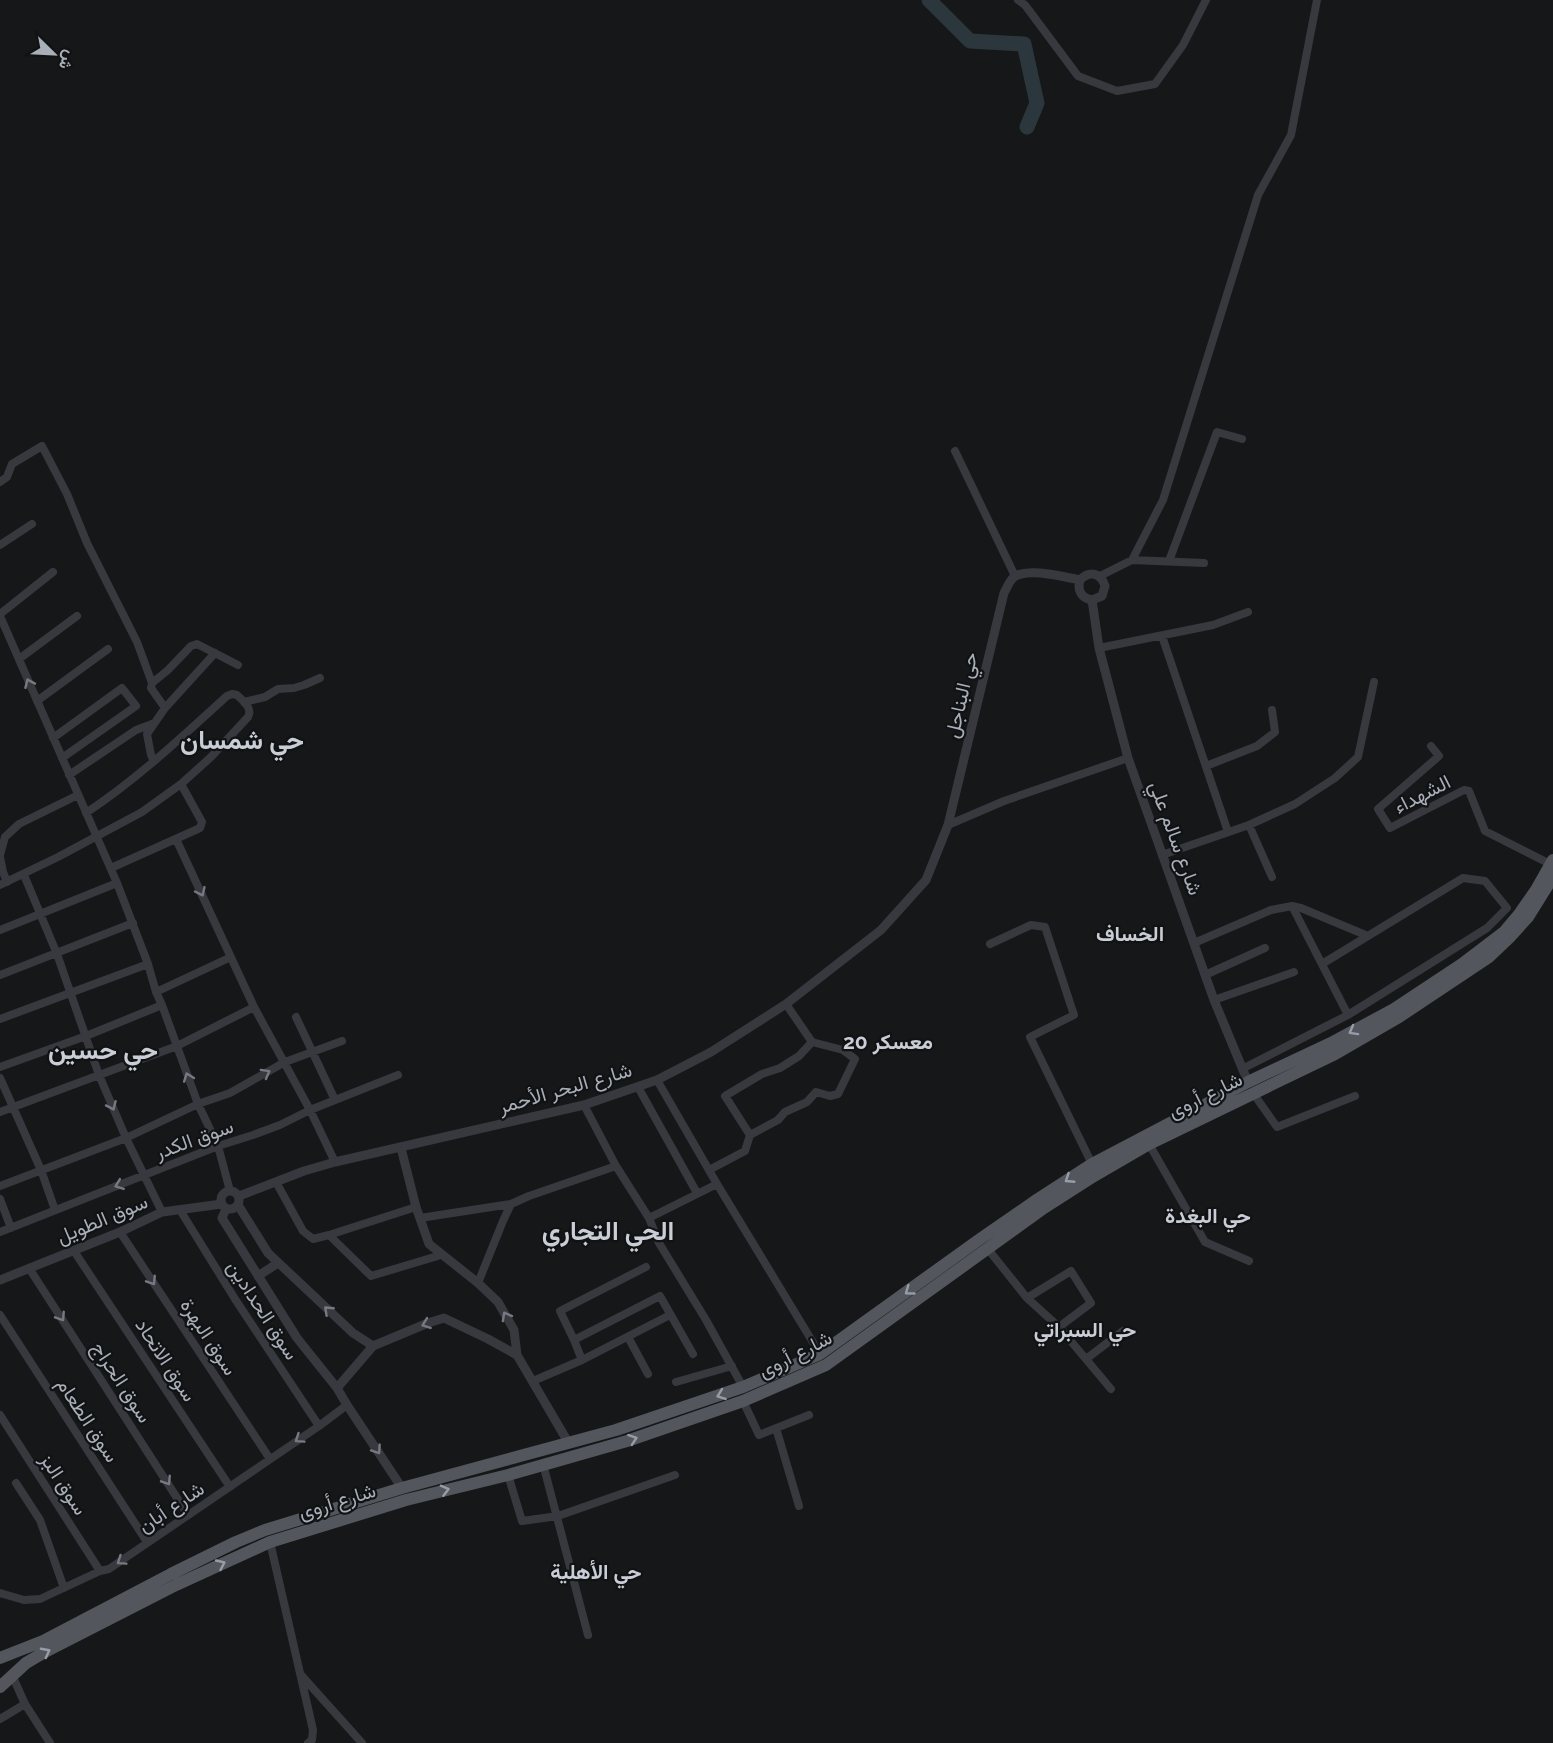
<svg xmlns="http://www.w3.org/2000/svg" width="1553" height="1743" viewBox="0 0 1553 1743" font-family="Raleway,Vazirmatn,sans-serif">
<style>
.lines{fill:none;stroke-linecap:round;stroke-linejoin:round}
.river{stroke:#2c373d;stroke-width:15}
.minor{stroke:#37393e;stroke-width:8}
.tertiary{stroke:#37393e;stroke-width:9}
.primary{stroke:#53565d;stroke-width:12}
.oneway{stroke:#757a82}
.oneway2{stroke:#979da7}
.labels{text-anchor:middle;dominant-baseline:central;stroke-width:4.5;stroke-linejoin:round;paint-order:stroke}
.street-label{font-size:20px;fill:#a8afb9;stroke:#111214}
.neighbourhood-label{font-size:21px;font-weight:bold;fill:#c9cdd5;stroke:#111214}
.district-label{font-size:26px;font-weight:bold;fill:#c9cdd5;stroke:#111214}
</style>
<rect width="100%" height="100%" fill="#161719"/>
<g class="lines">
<path class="river" d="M929,0L970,41L1024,44L1037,103L1027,127"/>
<path class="minor" d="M1018,0L1025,5L1078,76L1117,91L1155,84L1183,45L1206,0
M955,451L1015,576
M0,482L7,477L12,464L42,446L67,494L87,543L137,642L152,683L151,688L165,708L147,734L151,755L154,761
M0,545L32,524
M1132,560L1204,563
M1169,561L1217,432L1242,439
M1100,576L1132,560L1163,500L1258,195L1291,135L1317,0
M0,614L53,572
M0,616L117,883L148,964L156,992L162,1005L198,1104L218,1146L230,1191
M1162,636L1228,832
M1099,648L1213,625L1248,612
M19,659L77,616
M152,683L168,670L191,646L197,644L238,665
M37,701L108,649
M244,702L265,697L278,689L294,688L304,685L320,678
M165,708L215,653
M53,738L122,688L136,706L62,758
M1431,746L1439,756L1378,809L1390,828L1464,790L1469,791L1485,831L1550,864
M1206,766L1257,746L1275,732L1272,710
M69,775L136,730L152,724
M948,825L1004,801L1128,758
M1249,825L1272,877
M176,839L254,1007L310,1110L335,1162
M0,855L5,837L19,824L78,795
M1162,855L1249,825L1295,804L1335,778L1358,757L1374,682
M0,857L3,872L7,882
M111,868L200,828L202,822L181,784
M24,875L57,954L99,1075L126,1138L162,1212
M0,885L58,857L142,812L181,784L211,757L248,717C253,708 243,701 237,695L232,694L227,696C181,738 137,779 86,813
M0,930L117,883
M1194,943L1271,910L1292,906
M990,944L1031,925L1045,927L1074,1015L1030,1037L1092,1164
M1322,964L1463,878L1485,881L1507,908L1487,928L1348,1015L1292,906L1301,908L1368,936
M0,975L133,923
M1205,975L1265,948
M156,992L231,957
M1214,1000L1294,972
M296,1017L335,1100
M0,1019L148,964
M0,1067L86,1036L162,1005
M1242,1069L1348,1015
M0,1078L41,1170L55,1210
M657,1080L717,1184L820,1354
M638,1087L697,1193
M1253,1093L1277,1127L1355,1096
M584,1105L616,1166L649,1218L717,1184
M0,1112L177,1046L254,1007
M750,1135L778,1120L785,1112L807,1102L816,1092L830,1096L838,1094L855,1059L843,1050L812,1042
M1149,1144L1205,1242L1249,1261
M709,1170L745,1151L750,1135L725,1096L762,1074L780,1068L799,1056L812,1042L786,1004
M276,1182L303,1231L313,1239L329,1235L371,1276L441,1255
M0,1186L126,1138L198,1104L230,1093L285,1062L342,1041
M0,1199L11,1228
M180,1210L235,1299L319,1426
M420,1218L511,1204
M649,1218L659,1243L706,1320L743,1387
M0,1232L218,1146L253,1135L280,1125L310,1110L398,1075
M120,1232L270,1459
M329,1235L416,1207
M987,1248L1027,1298L1059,1327L1111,1389
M74,1251L230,1487
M29,1268L188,1515
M478,1283L503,1221L511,1204L529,1196L616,1166
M1027,1298L1071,1271L1091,1303L1059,1327
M0,1315L147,1542
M628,1337L648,1374
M574,1340L660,1296L693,1354
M1086,1359L1123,1331
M582,1360L574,1340L560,1311L646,1267
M533,1381L582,1360L670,1315
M676,1382L732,1366
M743,1401L759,1435L809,1415
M0,1415L100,1571
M776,1428L799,1506
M543,1464L588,1635
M508,1475L522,1521L558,1516L675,1475
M16,1483L40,1520L64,1588
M270,1542L313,1730L312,1740L308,1743
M0,1593L24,1600L40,1599L100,1571L109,1569L319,1426L347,1405
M12,1675L25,1704L50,1743
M301,1675L362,1743
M0,1719L25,1704"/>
<path class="tertiary" d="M1092,600L1099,648L1128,758L1214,1000L1248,1082
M401,1148L416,1207L429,1244L478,1283L498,1302L514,1330L517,1355L568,1442
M221 1200a9 9 0 1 1 18 0a9 9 0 1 1-18 0Z
M239,1196L304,1171L335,1162L584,1105L657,1080L711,1052L786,1004L881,930L926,880L948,825L1004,593C1007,588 1009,581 1014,577C1028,567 1064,577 1080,580C1090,570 1101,573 1105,586L1102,596L1092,600C1081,598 1077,590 1080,580
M238,1205L268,1253L353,1333L373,1346
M226,1209L222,1218L297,1338L337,1388L347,1405L402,1488
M258,1276L278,1263
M0,1280L120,1232L162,1212L222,1204
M337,1388L373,1346L428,1323L444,1318L488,1339L517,1355"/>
<path class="primary" d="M0,1658L43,1641L171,1574L236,1542L265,1530L402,1488L616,1430L743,1387L820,1354L980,1239L1038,1199L1092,1164L1248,1082L1331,1043L1394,1009L1462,964L1504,932L1520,913L1536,890L1553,860
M0,1687L26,1663L43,1653L176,1585L270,1542L406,1500L508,1475L627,1441L743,1401L826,1365L1044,1208L1094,1176L1149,1144L1335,1054L1399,1017L1489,957L1509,938L1528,917L1553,877"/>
</g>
<defs><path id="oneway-chevron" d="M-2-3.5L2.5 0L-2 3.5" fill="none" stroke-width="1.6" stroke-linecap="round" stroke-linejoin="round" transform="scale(1.5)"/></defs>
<g class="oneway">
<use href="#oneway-chevron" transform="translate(29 683) rotate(-114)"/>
<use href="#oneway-chevron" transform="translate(201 892) rotate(65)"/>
<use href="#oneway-chevron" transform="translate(266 1073) rotate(-29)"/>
<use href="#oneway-chevron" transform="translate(188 1077) rotate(-110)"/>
<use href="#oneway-chevron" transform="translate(112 1106) rotate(66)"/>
<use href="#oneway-chevron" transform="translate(119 1185) rotate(159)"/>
<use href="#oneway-chevron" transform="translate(152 1281) rotate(57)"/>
<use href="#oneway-chevron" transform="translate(328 1310) rotate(-137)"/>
<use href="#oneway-chevron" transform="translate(506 1316) rotate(-119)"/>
<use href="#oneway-chevron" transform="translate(61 1317) rotate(57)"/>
<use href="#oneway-chevron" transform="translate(426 1324) rotate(160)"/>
<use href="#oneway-chevron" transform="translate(299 1439) rotate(146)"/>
<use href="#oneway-chevron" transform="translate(377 1450) rotate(56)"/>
<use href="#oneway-chevron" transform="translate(167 1481) rotate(57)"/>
<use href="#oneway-chevron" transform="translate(121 1561) rotate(146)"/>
</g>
<g class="oneway2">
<use href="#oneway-chevron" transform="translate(1353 1031) rotate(151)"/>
<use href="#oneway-chevron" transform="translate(1069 1179) rotate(147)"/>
<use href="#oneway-chevron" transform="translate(909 1291) rotate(144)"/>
<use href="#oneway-chevron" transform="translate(721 1395) rotate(160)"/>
<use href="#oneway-chevron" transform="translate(633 1439) rotate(-19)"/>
<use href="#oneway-chevron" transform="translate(445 1490) rotate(-14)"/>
<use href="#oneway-chevron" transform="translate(221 1564) rotate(-25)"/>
<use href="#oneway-chevron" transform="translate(46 1652) rotate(-28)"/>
</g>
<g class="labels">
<g class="street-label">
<text transform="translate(961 695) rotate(-77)">حي البناجل</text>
<text transform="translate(1422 794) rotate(-27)">الشهداء</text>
<text transform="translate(1176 838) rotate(70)">شارع سالم علي</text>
<text transform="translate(565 1088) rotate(-16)">شارع البحر الأحمر</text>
<text transform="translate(1205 1095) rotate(-26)">شارع أروى</text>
<text transform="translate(194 1139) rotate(-20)">سوق الكدر</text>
<text transform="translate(102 1219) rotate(-23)">سوق الطويل</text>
<text transform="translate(263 1310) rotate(57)">سوق الحدادين</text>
<text transform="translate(209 1337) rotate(57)">سوق البهرة</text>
<text transform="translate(795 1354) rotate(-27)">شارع أروى</text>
<text transform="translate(166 1360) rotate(57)">سوق الاتحاد</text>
<text transform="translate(122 1382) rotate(57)">سوق الحراج</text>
<text transform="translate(88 1420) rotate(57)">سوق الطعام</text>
<text transform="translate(64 1484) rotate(57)">سوق البز</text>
<text transform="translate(337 1501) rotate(-17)">شارع أروى</text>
<text transform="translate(171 1507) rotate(-34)">شارع أبان</text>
</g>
<g class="neighbourhood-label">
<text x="1130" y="933">الخساف</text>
<text x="888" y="1041">معسكر 20</text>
<text x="1208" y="1215">حي البغدة</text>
<text x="1085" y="1329">حي السبراتي</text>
<text x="596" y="1571">حي الأهلية</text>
</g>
<g class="district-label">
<text x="242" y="740">حي شمسان</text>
<text x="103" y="1050">حي حسين</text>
<text x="608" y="1231">الحي التجاري</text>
</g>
</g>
<g transform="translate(54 54) rotate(114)" stroke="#111214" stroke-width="4.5" paint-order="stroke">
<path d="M0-4.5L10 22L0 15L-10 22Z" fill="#a8afb9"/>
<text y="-9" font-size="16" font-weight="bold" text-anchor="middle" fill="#a8afb9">ش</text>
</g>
</svg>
